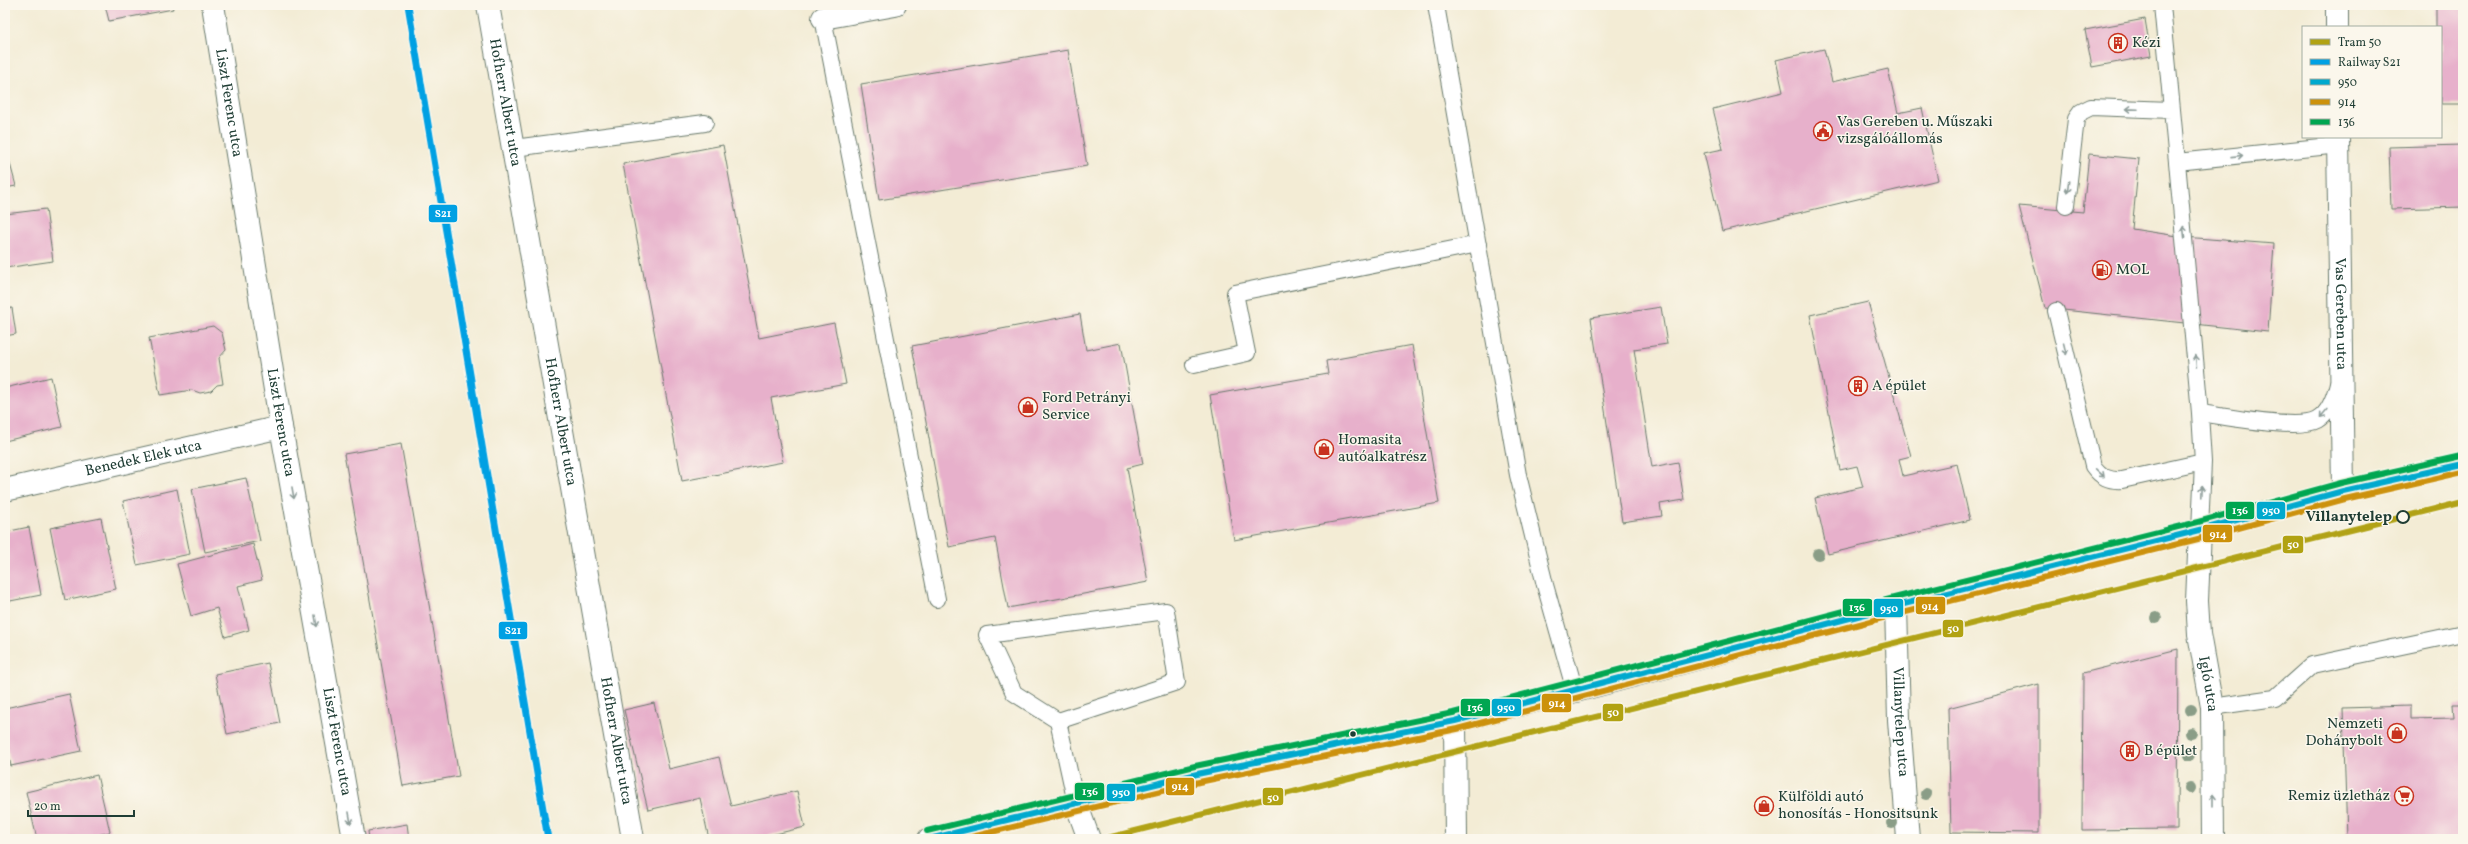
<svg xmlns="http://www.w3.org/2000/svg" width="2468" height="844" viewBox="0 0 2468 844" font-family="Vollkorn,serif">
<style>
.building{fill:#e7b0cb}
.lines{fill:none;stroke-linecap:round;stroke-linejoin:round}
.lane-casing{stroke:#697a6c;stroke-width:18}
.street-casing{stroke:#697a6c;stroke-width:24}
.secondary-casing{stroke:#697a6c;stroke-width:24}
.lane{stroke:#fff;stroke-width:16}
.street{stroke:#fff;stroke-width:22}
.secondary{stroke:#fff;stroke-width:22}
.bus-1-casing{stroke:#fbf7ec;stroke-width:9}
.bus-2-casing{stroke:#fbf7ec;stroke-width:9}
.bus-3-casing{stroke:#fbf7ec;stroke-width:9}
.bus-1{stroke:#00a9ce;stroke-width:6}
.bus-2{stroke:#cc910a;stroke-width:6}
.bus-3{stroke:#00a651;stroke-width:6}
.rail-1-casing{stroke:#fbf7ec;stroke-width:10}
.rail-1{stroke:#00a0e3;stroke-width:7}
.tram-1-casing{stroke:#fbf7ec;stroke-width:9}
.tram-1{stroke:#b1a212;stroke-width:6}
.tree{fill:#8a9d87}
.oneway{stroke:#8f9e9a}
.stop-dot{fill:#fbf7ec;stroke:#1f3d34;stroke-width:2}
.bus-dot{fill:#1f3d34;stroke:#fbf7ec;stroke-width:1.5}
.labels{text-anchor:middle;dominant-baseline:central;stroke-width:3;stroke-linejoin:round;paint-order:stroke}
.poi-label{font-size:15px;fill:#1f3d34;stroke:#fbf7ec;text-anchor:start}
.street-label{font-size:15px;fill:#1f3d34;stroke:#fbf7ec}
.stop-label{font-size:15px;font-weight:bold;fill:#1f3d34;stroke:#fbf7ec;text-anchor:end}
.line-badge{stroke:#fbf7ec;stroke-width:1.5}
.badge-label{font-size:11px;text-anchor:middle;font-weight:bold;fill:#fff}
</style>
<rect width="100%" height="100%" fill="#fbf7ec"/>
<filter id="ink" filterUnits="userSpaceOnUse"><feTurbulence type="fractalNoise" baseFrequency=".025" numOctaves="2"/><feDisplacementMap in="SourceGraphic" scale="8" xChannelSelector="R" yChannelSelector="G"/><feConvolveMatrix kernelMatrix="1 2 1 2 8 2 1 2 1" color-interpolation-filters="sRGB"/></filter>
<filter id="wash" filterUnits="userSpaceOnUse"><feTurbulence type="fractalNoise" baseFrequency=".012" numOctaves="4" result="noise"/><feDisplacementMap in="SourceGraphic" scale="16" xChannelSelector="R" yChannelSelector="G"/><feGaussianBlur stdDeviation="0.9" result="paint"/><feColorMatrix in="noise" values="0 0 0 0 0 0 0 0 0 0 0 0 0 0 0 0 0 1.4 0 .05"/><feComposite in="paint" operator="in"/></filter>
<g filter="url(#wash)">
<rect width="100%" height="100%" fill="#f3ecd5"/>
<g id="blocks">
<path class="building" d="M105,5H172L173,9L109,21Z
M2436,5H2463V104H2441V27H2436Z
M2145,19L2151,56L2092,67L2085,30Z
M1824,49L1832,82L1888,69L1898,113L1922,108L1938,180L1722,231L1704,153L1723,149L1713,109L1783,92L1776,60Z
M1068,50L1087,166L879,200L861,84Z
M5,145L16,186L5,188Z
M723,145L759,338L834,323L846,384L771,398L783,462L682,481L623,164Z
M2463,145V207L2391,209L2389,147Z
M2089,154L2139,159L2132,229L2184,237L2274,244L2268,332L2045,308L2019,206L2083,212Z
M46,209L53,261L5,268V214Z
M1868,302L1911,456L1899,459L1903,476L1957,464L1970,520L1828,554L1815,498L1863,487L1857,466L1840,470L1810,315Z
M1661,307L1667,344L1634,349L1652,467L1678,462L1684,500L1660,504L1662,516L1622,522L1591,318Z
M12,308L16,334L5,336V309Z
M1080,314L1086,350L1121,343L1143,464L1127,468L1148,582L1008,608L995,538L949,547L912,346Z
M213,326L222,333L226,350L219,358L223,384L217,385L211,391L200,393L192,390L160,395L149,338Z
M1412,345L1439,503L1234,540L1210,395L1328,374L1326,361Z
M51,377L62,427L5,441V388Z
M401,444L459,776L403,786L344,454Z
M246,478L260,541L205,552L192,489Z
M177,489L190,554L137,565L123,501Z
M101,518L116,589L65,600L50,528Z
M29,527L41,595L5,602V532Z
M253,544L262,580L238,586L249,630L225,637L217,608L191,616L177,564Z
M2178,649L2177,829L2082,830L2083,673Z
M268,663L280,723L227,734L215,674Z
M2039,684V833L1951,832L1948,708Z
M69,694L81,751L11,766L5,737V708Z
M654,703L669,769L719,757L731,806L797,791L805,827L754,839H709L700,798L648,810L624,710Z
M2453,704H2463V839H2347L2343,708L2410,706V719L2454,718Z
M97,775L110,832L81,839H37L26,792Z
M407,824L409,839H369L368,831Z"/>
</g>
</g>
<g filter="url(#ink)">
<use href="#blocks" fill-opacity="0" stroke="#697a6c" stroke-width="1"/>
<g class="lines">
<g class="lane-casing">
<path id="lane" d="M1436,5L1518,475L1545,585L1575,691
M2162,5L2177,162
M823,18L937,599
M514,148L705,123
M2066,206L2076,119L2081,112L2091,107L2171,110
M2056,311L2093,466C2101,477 2109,481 2122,480L2203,462
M1194,365L1247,353L1235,293L1478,244
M2200,413C2224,416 2298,431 2317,420C2329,413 2335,396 2338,383
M2200,530L2203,462L2200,413L2177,162L2339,145
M2212,707L2275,698L2312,665L2463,633
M1058,721L1014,693L987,635L1166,611L1177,682L1058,721L1076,803"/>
</g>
<g class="street-casing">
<g id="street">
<path id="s1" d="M213,5L281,427L354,839"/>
<path id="s2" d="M488,5L633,839"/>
<path d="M2337,5V27"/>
<path d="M823,18L895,5"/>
<path id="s3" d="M2338,137L2343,491"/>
<path id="s4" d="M5,490L281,427"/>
<path id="s5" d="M2200,530L2197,601L2199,634L2212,707L2213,839"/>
<path id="s6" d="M1896,606L1899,720L1908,839"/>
<path d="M1455,721L1456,839"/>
<path d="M1076,803L1089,839"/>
</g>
</g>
<g class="secondary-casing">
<path id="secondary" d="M929,839L1197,774L1455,721L1575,691L1896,606L2200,530L2343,491L2463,464"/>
</g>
<use href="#lane" class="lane"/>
<use href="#street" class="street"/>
<use href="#secondary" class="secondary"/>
<g class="bus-1-casing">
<path id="bus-1" d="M929,839L1197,774L1455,721L1896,606L2200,530L2343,491L2463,464"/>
</g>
<g class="bus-2-casing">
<path id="bus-2" d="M963,839L1199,782L1457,729L1898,614L2202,538L2345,499L2463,472"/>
</g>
<g class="bus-3-casing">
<path id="bus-3" d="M927,831L1195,766L1453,713L1894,598L2198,522L2341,483L2461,456"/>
</g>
<use href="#bus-1" class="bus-1"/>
<use href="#bus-2" class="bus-2"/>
<use href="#bus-3" class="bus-3"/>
<g class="rail-1-casing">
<path id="rail-1" d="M408,5L548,839"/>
</g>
<use href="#rail-1" class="rail-1"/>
<g class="tram-1-casing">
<path id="tram-1" d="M1103,839L2463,502"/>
</g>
<use href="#tram-1" class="tram-1"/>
</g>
<g class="tree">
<circle cx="1818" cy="554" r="6"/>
<circle cx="2156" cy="618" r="6"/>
<circle cx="2191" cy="710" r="6"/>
<circle cx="2191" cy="733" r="6"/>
<circle cx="2190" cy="755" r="6"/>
<circle cx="2190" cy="788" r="6"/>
<circle cx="1926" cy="794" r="6"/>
<circle cx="1892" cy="823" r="6"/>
</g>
<defs><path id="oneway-shaft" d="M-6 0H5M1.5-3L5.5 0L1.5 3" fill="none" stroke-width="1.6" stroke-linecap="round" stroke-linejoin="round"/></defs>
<g class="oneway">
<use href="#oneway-shaft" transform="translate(2132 109) rotate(-178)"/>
<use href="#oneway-shaft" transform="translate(2237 156) rotate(-6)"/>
<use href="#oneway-shaft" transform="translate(2068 187) rotate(97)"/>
<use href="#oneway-shaft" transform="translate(2184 232) rotate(-96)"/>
<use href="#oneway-shaft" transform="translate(2065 349) rotate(76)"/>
<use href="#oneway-shaft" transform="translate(2196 361) rotate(-94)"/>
<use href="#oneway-shaft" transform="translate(2324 413) rotate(130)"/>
<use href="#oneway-shaft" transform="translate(2100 473) rotate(43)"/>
<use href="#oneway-shaft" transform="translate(2202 491) rotate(-88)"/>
<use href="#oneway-shaft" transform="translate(293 493) rotate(80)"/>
<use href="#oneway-shaft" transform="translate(316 621) rotate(80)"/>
<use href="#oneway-shaft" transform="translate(2213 800) rotate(-90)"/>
<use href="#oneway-shaft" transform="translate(350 818) rotate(80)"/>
</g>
</g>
<defs>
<g id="building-ring" transform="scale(1)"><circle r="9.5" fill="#fbf7ec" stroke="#c8321e" stroke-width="1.5"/><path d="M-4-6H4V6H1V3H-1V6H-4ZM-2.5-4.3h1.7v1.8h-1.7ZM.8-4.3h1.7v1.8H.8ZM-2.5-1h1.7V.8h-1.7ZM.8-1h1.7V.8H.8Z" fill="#c8321e"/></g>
<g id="civic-ring" transform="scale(1)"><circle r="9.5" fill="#fbf7ec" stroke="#c8321e" stroke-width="1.5"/><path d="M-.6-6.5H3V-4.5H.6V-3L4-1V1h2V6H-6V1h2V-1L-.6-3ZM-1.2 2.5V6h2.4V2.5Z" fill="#c8321e"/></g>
<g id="fuel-ring" transform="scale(1)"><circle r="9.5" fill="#fbf7ec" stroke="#c8321e" stroke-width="1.5"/><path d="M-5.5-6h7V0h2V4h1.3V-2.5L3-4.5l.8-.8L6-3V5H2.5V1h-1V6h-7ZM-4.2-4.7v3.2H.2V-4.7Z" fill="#c8321e"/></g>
<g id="shop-ring" transform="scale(1)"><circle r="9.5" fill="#fbf7ec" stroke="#c8321e" stroke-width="1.5"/><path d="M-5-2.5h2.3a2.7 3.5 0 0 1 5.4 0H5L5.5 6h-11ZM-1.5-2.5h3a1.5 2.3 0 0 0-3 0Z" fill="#c8321e"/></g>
<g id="supermarket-ring" transform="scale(1)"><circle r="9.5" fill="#fbf7ec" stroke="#c8321e" stroke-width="1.5"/><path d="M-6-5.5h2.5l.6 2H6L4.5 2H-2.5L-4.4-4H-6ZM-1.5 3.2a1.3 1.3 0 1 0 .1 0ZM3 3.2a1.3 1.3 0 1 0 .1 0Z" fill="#c8321e"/></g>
</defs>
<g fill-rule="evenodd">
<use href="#building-ring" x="2118" y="43"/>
<use href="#civic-ring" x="1823" y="131"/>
<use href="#fuel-ring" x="2102" y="270"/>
<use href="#building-ring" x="1858" y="386"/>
<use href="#shop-ring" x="1028" y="407"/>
<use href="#shop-ring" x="1324" y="449"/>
<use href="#shop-ring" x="2397" y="733"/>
<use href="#building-ring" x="2130" y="751"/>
<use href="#supermarket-ring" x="2404" y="796"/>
<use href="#shop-ring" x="1764" y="806"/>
</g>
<circle class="stop-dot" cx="2403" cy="517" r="6"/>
<circle class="bus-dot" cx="1353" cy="734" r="3.5"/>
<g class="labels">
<g class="poi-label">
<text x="2132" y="43">Kézi</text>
<text x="1837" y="122">Vas Gereben u. Műszaki<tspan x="1837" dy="17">vizsgálóállomás</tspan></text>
<text x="2116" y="270">MOL</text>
<text x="1872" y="386">A épület</text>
<text x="1042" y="398">Ford Petrányi<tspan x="1042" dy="17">Service</tspan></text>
<text x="1338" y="440">Homasita<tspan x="1338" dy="17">autóalkatrész</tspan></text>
<text x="2383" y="724" text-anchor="end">Nemzeti<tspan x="2383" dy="17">Dohánybolt</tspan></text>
<text x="2144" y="751">B épület</text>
<text x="2390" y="796" text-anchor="end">Remiz üzletház</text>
<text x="1778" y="797">Külföldi autó<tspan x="1778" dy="17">honosítás - Honositsunk</tspan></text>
</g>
<g class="street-label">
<text stroke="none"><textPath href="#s1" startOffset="99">Liszt Ferenc utca</textPath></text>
<text stroke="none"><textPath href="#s2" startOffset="99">Hofherr Albert utca</textPath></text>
<text stroke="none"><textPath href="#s3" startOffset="177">Vas Gereben utca</textPath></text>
<text stroke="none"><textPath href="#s1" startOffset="423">Liszt Ferenc utca</textPath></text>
<text stroke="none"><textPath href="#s2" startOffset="423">Hofherr Albert utca</textPath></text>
<text stroke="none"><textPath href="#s4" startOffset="142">Benedek Elek utca</textPath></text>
<text stroke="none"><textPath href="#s5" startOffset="155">Igló utca</textPath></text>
<text stroke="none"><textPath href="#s6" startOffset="116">Villanytelep utca</textPath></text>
<text stroke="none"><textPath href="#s2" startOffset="747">Hofherr Albert utca</textPath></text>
<text stroke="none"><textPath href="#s1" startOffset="747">Liszt Ferenc utca</textPath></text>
</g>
<g class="stop-label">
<text x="2392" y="517">Villanytelep</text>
</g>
</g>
<g class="line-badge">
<rect x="428" y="204" width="30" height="19" rx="4" fill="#00a0e3"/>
<rect x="2225" y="501" width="30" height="19" rx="4" fill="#00a651"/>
<rect x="2256" y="501" width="30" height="19" rx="4" fill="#00a9ce"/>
<rect x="2202" y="524" width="31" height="19" rx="4" fill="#cc910a"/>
<rect x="2282" y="535" width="22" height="19" rx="4" fill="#b1a212"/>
<rect x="1915" y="596" width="31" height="19" rx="4" fill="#cc910a"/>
<rect x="1842" y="598" width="31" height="19" rx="4" fill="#00a651"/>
<rect x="1873" y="598" width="31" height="20" rx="4" fill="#00a9ce"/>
<rect x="1942" y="619" width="22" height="19" rx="4" fill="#b1a212"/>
<rect x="498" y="621" width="30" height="19" rx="4" fill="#00a0e3"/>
<rect x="1541" y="693" width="31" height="20" rx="4" fill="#cc910a"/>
<rect x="1460" y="698" width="31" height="19" rx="4" fill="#00a651"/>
<rect x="1491" y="698" width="31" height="19" rx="4" fill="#00a9ce"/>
<rect x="1602" y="703" width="22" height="19" rx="4" fill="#b1a212"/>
<rect x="1165" y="777" width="30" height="19" rx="4" fill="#cc910a"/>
<rect x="1074" y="782" width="31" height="19" rx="4" fill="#00a651"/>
<rect x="1106" y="783" width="30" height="19" rx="4" fill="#00a9ce"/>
<rect x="1262" y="787" width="22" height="19" rx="4" fill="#b1a212"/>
</g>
<g class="badge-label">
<text x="443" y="217">S21</text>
<text x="2240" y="514">136</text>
<text x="2271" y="514">950</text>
<text x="2218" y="538">914</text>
<text x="2293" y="548">50</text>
<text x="1930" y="610">914</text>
<text x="1857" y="611">136</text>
<text x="1889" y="612">950</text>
<text x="1953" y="632">50</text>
<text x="513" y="634">S21</text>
<text x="1557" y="707">914</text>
<text x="1475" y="711">136</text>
<text x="1506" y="711">950</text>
<text x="1613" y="716">50</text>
<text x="1180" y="790">914</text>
<text x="1090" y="795">136</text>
<text x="1121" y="796">950</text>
<text x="1273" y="801">50</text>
</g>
<rect width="2468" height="844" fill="none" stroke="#fbf7ec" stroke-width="20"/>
<rect x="2302" y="26" width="140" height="112" fill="#fbf7ec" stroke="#a3ada2"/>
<rect x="2310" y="39" width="20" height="6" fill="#b1a212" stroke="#a3ada2"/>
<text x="2338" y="46" font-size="12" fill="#1f3d34">Tram 50</text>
<rect x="2310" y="59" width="20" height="6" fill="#00a0e3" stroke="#a3ada2"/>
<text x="2338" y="66" font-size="12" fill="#1f3d34">Railway S21</text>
<rect x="2310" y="79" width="20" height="6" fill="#00a9ce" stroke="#a3ada2"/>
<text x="2338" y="86" font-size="12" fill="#1f3d34">950</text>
<rect x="2310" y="99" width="20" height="6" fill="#cc910a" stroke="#a3ada2"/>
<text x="2338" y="106" font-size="12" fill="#1f3d34">914</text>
<rect x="2310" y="119" width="20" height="6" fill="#00a651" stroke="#a3ada2"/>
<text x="2338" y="126" font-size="12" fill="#1f3d34">136</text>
<path d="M28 810v6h106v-6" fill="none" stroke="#1f3d34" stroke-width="2"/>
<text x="34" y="810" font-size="12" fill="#1f3d34" stroke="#fbf7ec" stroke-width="3" paint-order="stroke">20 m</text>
</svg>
